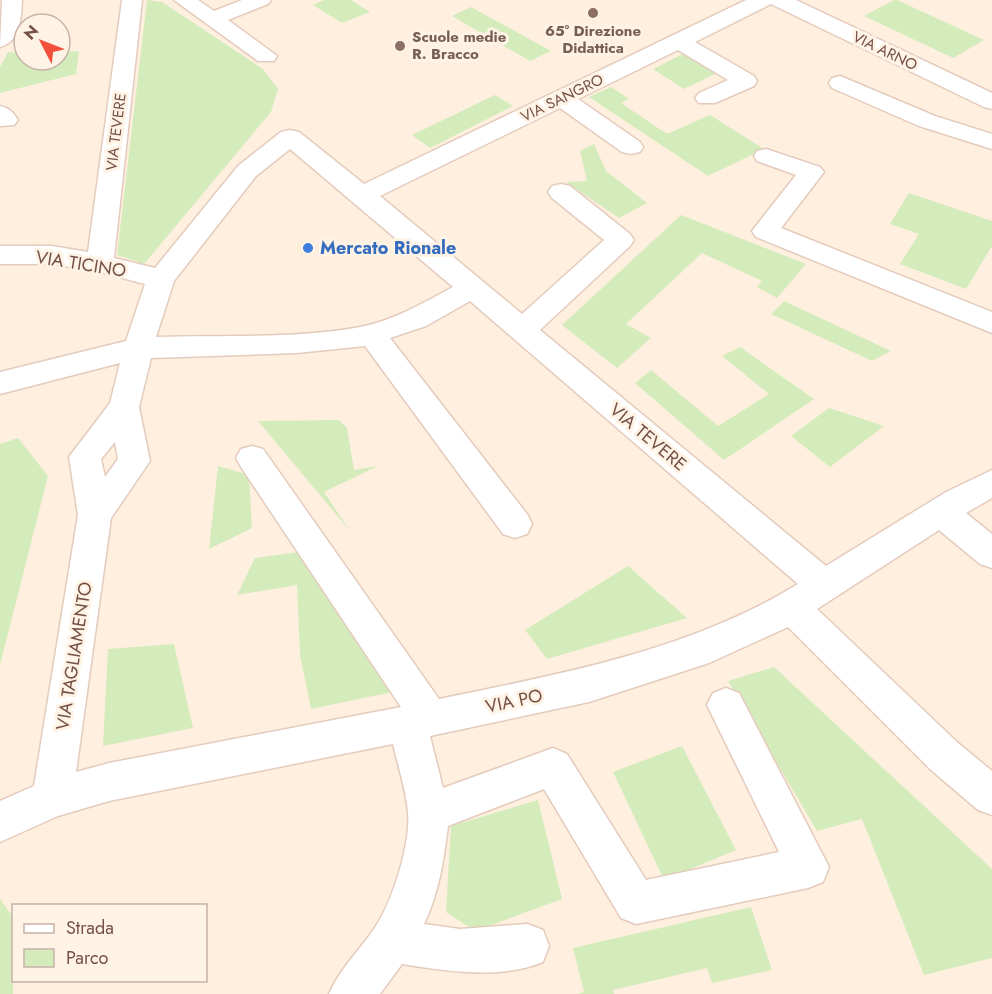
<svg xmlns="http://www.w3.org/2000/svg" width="992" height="994" viewBox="0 0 992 994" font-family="Jost,sans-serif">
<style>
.green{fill:#d4ecbc}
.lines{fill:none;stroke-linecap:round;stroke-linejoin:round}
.minor-casing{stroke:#e4cbbd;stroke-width:3}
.minor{fill:#fff;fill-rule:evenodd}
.education-dot{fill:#8d6e63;stroke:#fff3e6;stroke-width:2}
.shop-dot{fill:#3f7fe0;stroke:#fff3e6;stroke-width:2}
.labels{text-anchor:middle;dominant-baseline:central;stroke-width:6;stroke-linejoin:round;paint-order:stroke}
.far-education-label{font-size:15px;font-weight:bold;fill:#785e54;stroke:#fff3e6}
.far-street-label{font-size:15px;fill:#755145;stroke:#fff3e6}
.shop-label{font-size:18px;font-weight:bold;fill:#366cbe;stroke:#fff3e6;text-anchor:start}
.street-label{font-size:18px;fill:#755145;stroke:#fff3e6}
</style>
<rect width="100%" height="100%" fill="#feefde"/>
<path class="green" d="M147,0L162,2L263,69L278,89L271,112L144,264L117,255Z
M324,0H351L370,12L342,23L313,5Z
M894,0H897L984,40L953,58L864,16Z
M471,7L551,51L530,61L452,16Z
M79,51L76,74L0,93V67L8,52L24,53V60H60V52Z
M685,53L717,73L684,89L653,69Z
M611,87L629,99L621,103L667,134L710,115L764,149L708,176L589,97Z
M495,95L513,106L430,148L412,135Z
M594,144L606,171L647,203L619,218L566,182L587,181L580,151Z
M909,193L992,221V246L966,289L900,264L919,234L890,224Z
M681,215L806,264L777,298L757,287L762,281L702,253L626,324L651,338L617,368L562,325Z
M784,301L891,351L872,361L771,314Z
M740,347L814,399L724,460L635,383L651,370L718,426L769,394L722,356Z
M829,408L884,426L830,467L791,436Z
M339,420L347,428L354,470L378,466L324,492L350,531L258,421Z
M18,438L48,476L0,665V444Z
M218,466L249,475L252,528L209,549Z
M299,552L392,692L311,709L300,655L297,585L237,595L255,558Z
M628,566L687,618L547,659L525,630Z
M174,644L193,728L103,746L108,649Z
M774,667L992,869V958L924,975L862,819L817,831L728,681Z
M682,746L736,850L664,880L613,772Z
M538,800L562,899L475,931L446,912L451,826Z
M0,899L13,917V994H0Z
M751,907L772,970L712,983L707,968L613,990L614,994H577L584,992L573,948Z"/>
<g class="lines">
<g class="minor-casing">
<path id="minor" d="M2,0H22C21,18 21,41 0,47Z
M122,0H142L114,258L155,268L238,166L281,132L290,130L299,132L364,184L746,0H796L992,93V109L984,107L771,4L695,42L754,76L757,81L754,86L715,103H699L695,98L699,93L728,80L678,50L578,99L640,142L643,147L640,152L631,154L622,152L560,108L380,196L522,314L604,240L552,198L548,192L552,186L561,184L570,186L630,234L634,240L630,246L540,330L826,566L946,492L992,470V498L966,513L992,534V568L980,564L939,530L817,609L958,743L992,771V815L978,810L930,769L788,627L709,663L589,702L430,736L443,788L553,748L567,754L646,880L779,852L707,705L713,693L726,688L739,693L829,867L823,882L808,888L636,924L621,918L544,789L448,826C444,859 439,893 424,924L460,929L527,924L543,930L549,946L543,962C499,980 447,971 402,964L380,994H329C340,968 361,949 376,926C393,900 411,843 408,812C406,790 398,766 393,744L109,801L58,816L0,842V801L34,786L78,515L69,457L110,403L120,363L0,394V372L126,341L145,284L100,272L52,264H0V246H52L88,252ZM290,149L453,287C423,303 393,321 360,327C297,339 220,335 156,337L174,281L256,176ZM470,301L798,584C689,651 563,673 439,699L263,449L252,446L241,449L236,458L241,467L401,707L109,763L76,772L111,518L150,461L139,407L151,358L297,353L365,346L503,534L515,538L527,534L532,524L527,514L390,338L426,326ZM115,442L118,459L105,477L101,459Z
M174,0H198L214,11L242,0H271L268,4L228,20L277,56L274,61H258Z
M840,76L935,116L992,134V149L919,126L832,88L829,83L832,78Z
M0,106C9,108 13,112 18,120L14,125L0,126Z
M766,149L820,167L824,172L781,228L992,312V333L756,237L752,231L796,175L757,161L754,156L757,151Z"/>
</g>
<use href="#minor" class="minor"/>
</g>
<g class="education-dot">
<circle cx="593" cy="13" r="6"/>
<circle cx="400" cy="46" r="6"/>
</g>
<circle class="shop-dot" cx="308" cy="248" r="6"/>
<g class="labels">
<g class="far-education-label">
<text x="593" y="31">65° Direzione<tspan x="593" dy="17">Didattica</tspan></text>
<text x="412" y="37" text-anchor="start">Scuole medie<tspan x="412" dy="17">R. Bracco</tspan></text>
</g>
<g class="far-street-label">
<text transform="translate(885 51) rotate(26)">VIA ARNO</text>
<text transform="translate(562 98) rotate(-26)">VIA SANGRO</text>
<text transform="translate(116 132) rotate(-83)">VIA TEVERE</text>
</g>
<g class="shop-label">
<text x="320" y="248">Mercato Rionale</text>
</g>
<g class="street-label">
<text transform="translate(81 264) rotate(9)">VIA TICINO</text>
<text transform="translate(648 437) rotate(40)">VIA TEVERE</text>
<text transform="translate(74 656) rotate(-81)">VIA TAGLIAMENTO</text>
<text transform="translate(514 701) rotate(-12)">VIA PO</text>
</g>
</g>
<rect x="12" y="904" width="195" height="78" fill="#fff3e6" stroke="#c8b2a6" stroke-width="1.5"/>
<rect x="24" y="924" width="30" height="9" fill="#ffffff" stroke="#c8b2a6" stroke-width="1.5"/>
<text x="66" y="934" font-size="18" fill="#755145">Strada</text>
<rect x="24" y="949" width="30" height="18" fill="#d4ecbc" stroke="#c8b2a6" stroke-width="1.5"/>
<text x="66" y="964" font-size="18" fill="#755145">Parco</text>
<g transform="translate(42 42) rotate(312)"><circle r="28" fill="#fff3e6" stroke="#c8b2a6" stroke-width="1.5"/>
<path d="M0-4.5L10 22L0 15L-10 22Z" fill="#f25139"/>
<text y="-9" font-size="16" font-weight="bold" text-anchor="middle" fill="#755145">N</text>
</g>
</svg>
